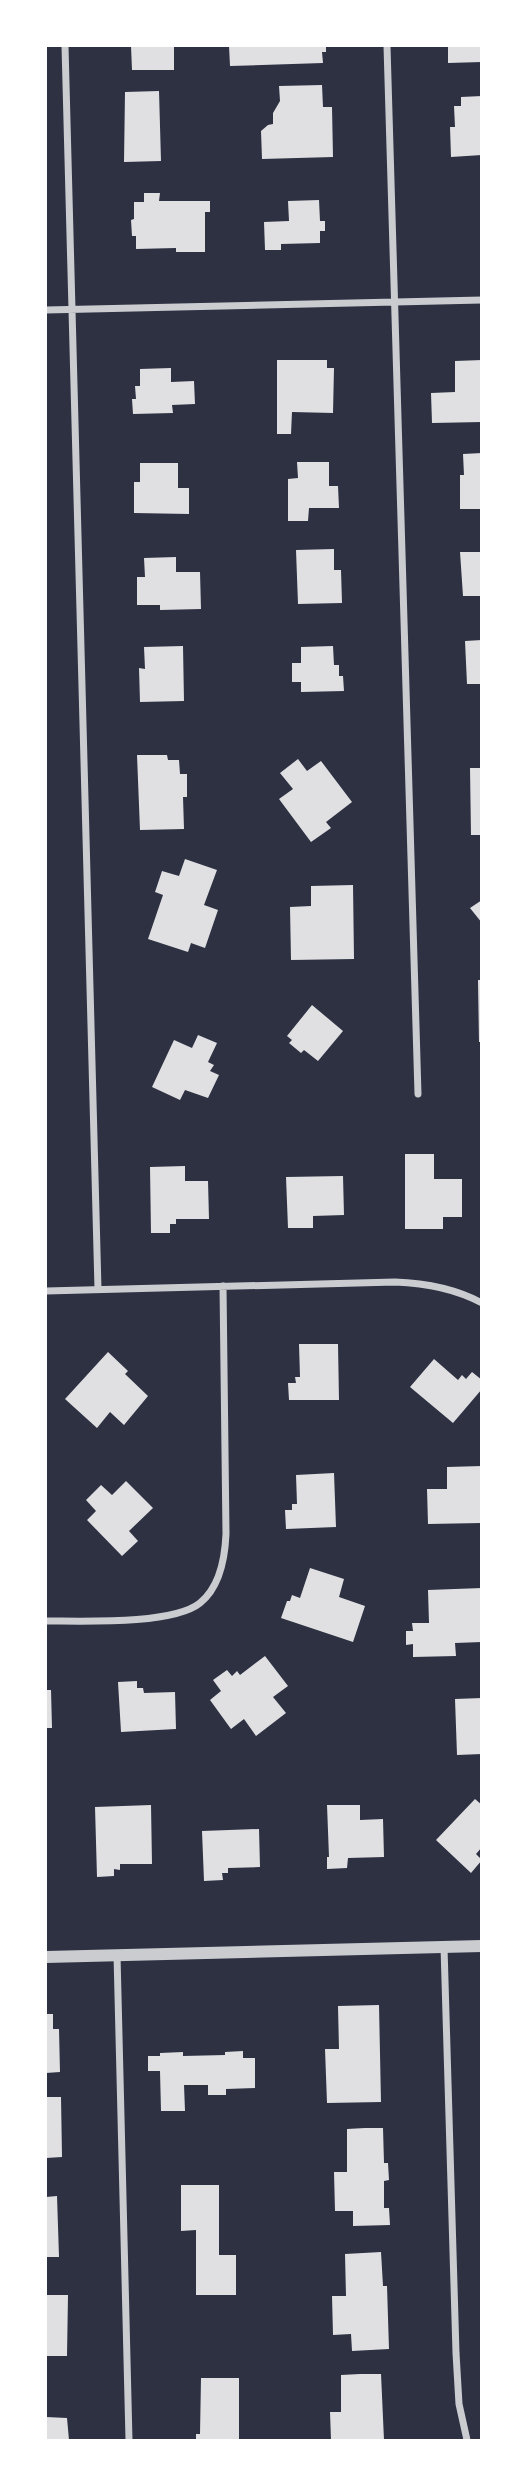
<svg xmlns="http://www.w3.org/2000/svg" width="527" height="2486" viewBox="0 0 527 2486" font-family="Spectral,serif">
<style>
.building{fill:#e0e0e3}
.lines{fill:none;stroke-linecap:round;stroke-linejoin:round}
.minor{stroke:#caccd0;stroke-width:7}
.tertiary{stroke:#caccd0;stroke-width:12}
</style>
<rect width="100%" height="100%" fill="#2d3142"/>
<path class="building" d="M131,46H174V70H132Z
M229,46H326V52H322L323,63L230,66Z
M448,46H482V62L448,63Z
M322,85L323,107H332L333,157L262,159L261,131L268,125L273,124V113L280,101L279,86Z
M159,91L161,161L124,162L125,92Z
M482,96V155L451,157L450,127H455L454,106H461V97Z
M144,193H160L159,201H210V212H205V252H176V248L136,249V236H132L131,220L134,219V202H144Z
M319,200L320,221H325V231H320V243L281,244V250H265L264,222L289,221L288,201Z
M277,360H327V368H334L333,413L292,412L291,434H277Z
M482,360V422L432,423L431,393L455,392V361Z
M171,368V382L194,381L195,404L172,405L173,413L133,414L132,399H136L135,386H140V369Z
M482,453V509H460V475H464L463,454Z
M297,462H329V486H338L339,508H309L308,521H288V479L298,478Z
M140,463H178V488H189V514L134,513V482H140Z
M334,549V570H341L342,603L298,604L296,550Z
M460,552H482V596H463Z
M176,557V572H200L201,609L160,610V605H137V577H145L144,558Z
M482,640V684H467L465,641Z
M183,646L184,701L140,702L139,668L145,669L144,647Z
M333,646L334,665H339V676H343L344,691L301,692V682H292V663H301V647Z
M137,755H167L168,760H179L180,774H187V797H183L184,829L140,830Z
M298,759L307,771L321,761L352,802L326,822L331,828L311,842L279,799L293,789L280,773Z
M470,768H482V835H471Z
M185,859L217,870L204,905L218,910L205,948L191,943L188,952L148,939L163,895L155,892L162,871L179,876Z
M353,885L354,959L291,960L290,907L311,906V886Z
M482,900V923L470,908Z
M478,980H482V1042H479Z
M312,1005L343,1031L318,1061L304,1050L301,1053L289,1043L292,1040L287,1036Z
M198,1035L217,1043L208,1062L214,1065L210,1071L219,1075L208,1098L185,1090L180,1100L152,1087L174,1040L192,1048Z
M405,1154H434V1179H462V1217H443V1229H405Z
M185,1166V1181H208L209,1219H176V1224H170V1233H151L150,1167Z
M343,1176L344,1215L313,1216V1228H288L286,1177Z
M299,1344H338L339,1400H289L288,1383H296L295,1377H300Z
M108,1352L128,1371L125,1374L148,1396L124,1425L110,1412L97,1428L65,1399Z
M434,1359L458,1380L462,1375L466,1379L472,1372L482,1380V1389L453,1423L410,1387Z
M482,1466V1523L428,1524L427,1489H447V1467Z
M334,1473L336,1527L286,1529L285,1510H292V1504H297L296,1475Z
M126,1481L153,1508L129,1531L138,1541L122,1556L87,1520L96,1511L86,1500L101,1485L112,1495Z
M310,1568L344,1579L339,1597L365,1606L353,1642L281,1618L287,1601H290L292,1595L300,1598Z
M482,1588V1642L455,1643L456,1656L413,1657V1644L406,1645V1631H413L412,1623H429L428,1590Z
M265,1656L288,1686L273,1697L286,1713L256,1736L244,1719L231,1729L210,1700L221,1691L213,1680L227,1670L232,1676L237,1671L240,1675Z
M137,1681V1688H143L144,1693L175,1692L176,1729L121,1732L118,1682Z
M46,1690H51L52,1728H46Z
M482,1698V1754L457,1755L455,1699Z
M475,1799L482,1805V1847L476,1854L482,1860L471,1873L436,1840Z
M151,1805L152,1864H120V1870L114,1869V1876L97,1877L95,1807Z
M327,1805H360V1820L383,1819L384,1857L348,1858L347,1868L327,1869V1857H329Z
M259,1829L260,1867L228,1868V1873H222L223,1880L204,1881L202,1831Z
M379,2005L381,2102L327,2103L325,2049H339L338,2006Z
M46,2014H53V2029H59L60,2072L46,2073Z
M243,2051V2058H255V2088L226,2089V2095H208V2085H184L185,2111H161L160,2071H148V2056H160V2053L183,2052V2056L225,2055V2052Z
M46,2097H61L62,2157L46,2158Z
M365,2128H383L384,2163H388L389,2180L384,2181V2208H389L390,2225L353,2226V2211H335L334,2172H347V2129Z
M181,2185H219V2255H236V2295H196V2230L181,2231Z
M57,2196L59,2257H46V2197Z
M381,2252L383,2286H387L389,2349L352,2351L351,2334L333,2335L332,2296H346L345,2254Z
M46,2295H68L67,2356H46Z
M360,2374H381L384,2440H331L330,2412H341V2375Z
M201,2378H239V2440H196V2434H200Z
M46,2417L67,2418L69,2440H46Z"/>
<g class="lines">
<path class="minor" d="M65,46L98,1289
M387,46L418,1094
M46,310L482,300
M46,1291L395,1282C426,1283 454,1288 482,1303
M46,1621C81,1621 173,1625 200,1603C220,1587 225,1557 226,1534L223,1286
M444,1947L456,2353L459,2404L467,2440
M117,1955L129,2440"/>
<path class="tertiary" d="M46,1957L482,1946"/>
</g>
<rect width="527" height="2486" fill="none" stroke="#ffffff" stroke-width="94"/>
</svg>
